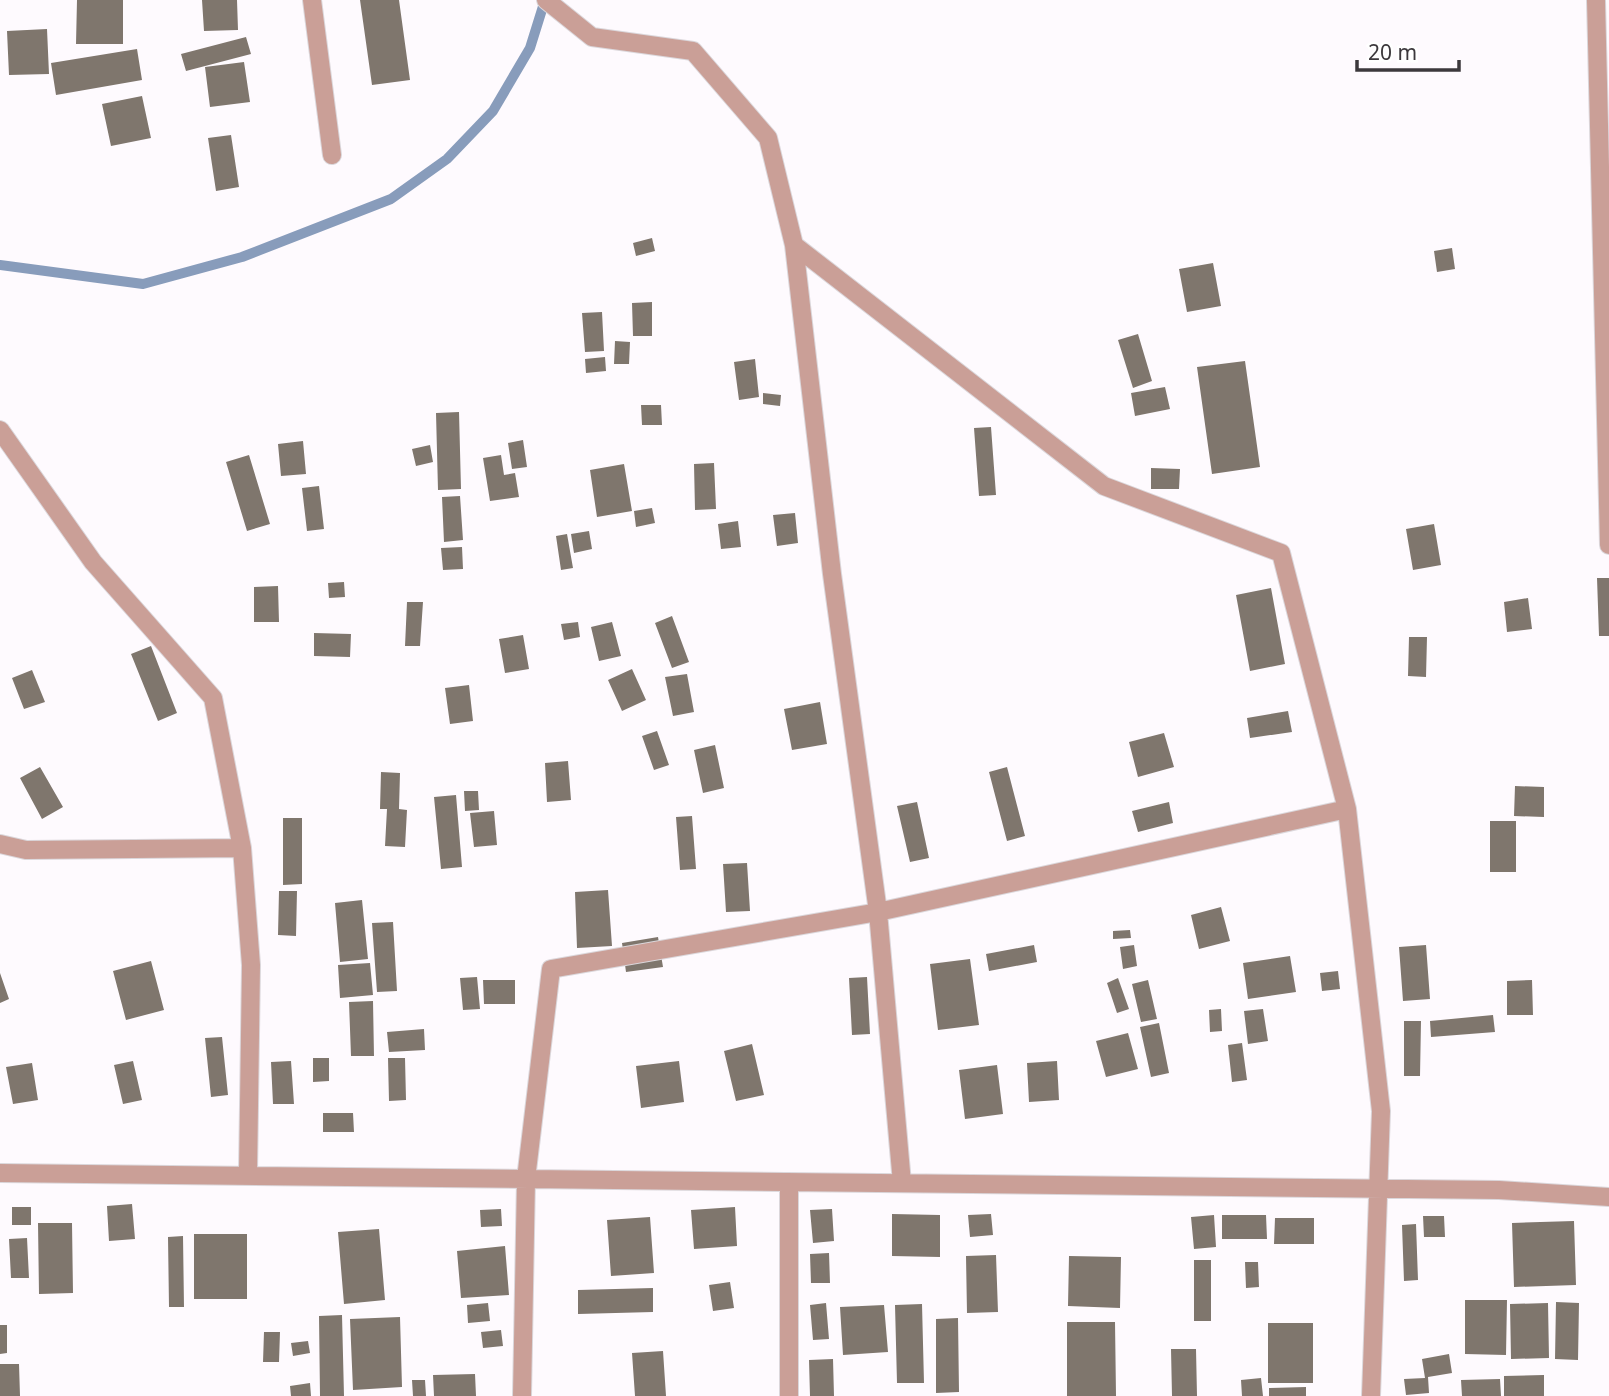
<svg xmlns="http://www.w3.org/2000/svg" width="1609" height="1396" viewBox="0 0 1609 1396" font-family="'Noto Sans',sans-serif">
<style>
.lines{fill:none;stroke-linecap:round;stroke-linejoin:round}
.stream{stroke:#889cbb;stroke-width:10}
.building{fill:#7f766d}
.minor-casing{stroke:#dbd7db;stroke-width:20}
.minor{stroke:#ca9f97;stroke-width:18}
</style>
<rect width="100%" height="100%" fill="#fefafe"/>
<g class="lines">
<path class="stream" d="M0,265L143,284L242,257L391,199L447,159L493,111L530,48L545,0"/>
</g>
<path class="building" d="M77,0H123V44H76Z
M202,0H237L238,30L204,31Z
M360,0H399L410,80L372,85Z
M47,29L49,74L9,75L7,31Z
M246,37L251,54L186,71L181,54Z
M137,49L142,80L56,95L51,63Z
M244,62L250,102L210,107L205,67Z
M142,96L151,138L111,146L102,104Z
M231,135L239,187L216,191L208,138Z
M652,238L655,251L636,256L633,243Z
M1452,248L1455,269L1437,272L1434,251Z
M1213,263L1221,306L1187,312L1179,269Z
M652,302V336H633L632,303Z
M602,312L604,351L585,352L582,313Z
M1138,334L1152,381L1133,388L1118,340Z
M615,341L630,342L629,364H614Z
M605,357L606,371L586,373L585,359Z
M755,359L759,397L739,400L734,362Z
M1245,361L1260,467L1212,474L1197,367Z
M1165,387L1170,409L1135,416L1131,393Z
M763,393L781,395L780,406L763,404Z
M641,405H661L662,425H642Z
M459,412L461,489L438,490L436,413Z
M991,427L996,495L979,496L974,428Z
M523,440L527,467L512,469L508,443Z
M303,441L306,474L281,476L278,444Z
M430,445L433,462L416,466L412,449Z
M249,455L270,524L247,531L226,462Z
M501,455L504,475L515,473L519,497L490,501L483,458Z
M714,463L716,509L695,510L694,464Z
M624,464L632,511L597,517L590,470Z
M1151,468L1180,469L1179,489H1151Z
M319,486L324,529L307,531L302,488Z
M460,496L463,540L444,542L442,497Z
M652,508L655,523L636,527L634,511Z
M795,513L798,543L777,546L773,515Z
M738,521L741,547L721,549L718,524Z
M1434,524L1441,565L1413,570L1406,529Z
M589,531L592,549L574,553L571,534Z
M567,534L573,568L561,570L556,536Z
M462,547L463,569L443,570L441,548Z
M1597,578H1609V636H1599Z
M344,582L345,597L329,598L328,583Z
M278,586L279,622H254V587Z
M1271,588L1285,664L1250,671L1236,595Z
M1528,598L1532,629L1507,632L1504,602Z
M407,602H423L420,646H405Z
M672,616L689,662L672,668L655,623Z
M578,622L580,637L564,640L561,624Z
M612,622L621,656L599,661L591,627Z
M314,633L351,634L350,657L314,656Z
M523,635L529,669L505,673L499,639Z
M1409,637H1427L1426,677L1408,676Z
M151,646L177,713L158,721L131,654Z
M632,669L646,700L622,711L608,680Z
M32,670L45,702L24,709L12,678Z
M687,674L694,712L673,716L665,677Z
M469,685L473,721L450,724L445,688Z
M820,702L827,744L792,750L784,709Z
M1288,711L1292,732L1250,738L1247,718Z
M657,731L669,765L654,770L642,736Z
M1164,733L1174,767L1138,777L1129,742Z
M715,745L724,788L703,793L694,750Z
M568,761L571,800L547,802L545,763Z
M40,767L63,807L42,819L20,778Z
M1007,767L1025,836L1007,841L989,772Z
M381,772L400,773L399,809L407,810L405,847L385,846L387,809H380Z
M1515,786L1544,787V817L1514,816Z
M464,791H478L479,810L465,811Z
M456,795L462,867L441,869L434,797Z
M917,802L929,858L910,862L897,806Z
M1169,802L1173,823L1138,832L1132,811Z
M494,811L497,845L474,847L470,813Z
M692,816L696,869L680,870L676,817Z
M283,818H302V884L283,885Z
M1490,821H1516V872H1490Z
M747,863L750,911L726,912L723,864Z
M608,890L612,946L577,948L575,892Z
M279,891H297L296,936L278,935Z
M362,900L368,959L340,962L335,903Z
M1221,907L1230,941L1199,949L1191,915Z
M393,922L397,991L377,992L372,923Z
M1130,930L1131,938L1113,939V931Z
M658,937L663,967L626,972L622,943Z
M1034,945L1037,962L989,971L986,954Z
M1134,945L1137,966L1123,969L1120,947Z
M1426,945L1430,999L1403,1001L1399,947Z
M1290,956L1296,992L1248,999L1243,963Z
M970,959L979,1025L938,1030L930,964Z
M151,961L164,1010L126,1020L113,971Z
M370,963L373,995L340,998L338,965Z
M1338,971L1340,989L1322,991L1320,973Z
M0,973L9,999L0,1003Z
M477,977L480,1009L463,1010L460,978Z
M867,977L870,1034L852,1035L849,978Z
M1118,978L1129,1009L1117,1013L1107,983Z
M483,980H515V1004H484Z
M1148,980L1157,1019L1141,1022L1132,984Z
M1532,980L1533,1015H1507V981Z
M373,1001L374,1056H351L349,1002Z
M1221,1009L1222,1031L1210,1032L1209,1010Z
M1263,1009L1268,1041L1248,1044L1244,1011Z
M1493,1015L1495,1032L1431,1037L1430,1021Z
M1404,1021H1421L1420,1076H1404Z
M1159,1023L1169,1073L1151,1077L1140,1027Z
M424,1029L425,1050L389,1052L387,1032Z
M1128,1033L1138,1069L1106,1077L1096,1041Z
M222,1037L228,1095L211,1097L205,1038Z
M1242,1043L1247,1080L1232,1082L1228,1045Z
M752,1044L764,1095L736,1101L724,1051Z
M313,1058H329V1081L313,1082Z
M388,1058H405L406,1100L389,1101Z
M133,1061L142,1100L123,1104L114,1065Z
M291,1061L294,1104H273L271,1062Z
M679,1061L684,1102L641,1108L636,1066Z
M1057,1061L1059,1100L1029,1102L1027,1063Z
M32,1063L38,1100L13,1104L6,1067Z
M997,1065L1003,1114L965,1119L959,1070Z
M323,1113H353L354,1132H323Z
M132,1204L135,1239L109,1241L107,1206Z
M12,1207H31V1225H12Z
M735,1207L737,1246L694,1249L691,1210Z
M501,1209L502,1226L481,1227L480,1210Z
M832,1209L834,1241L813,1243L810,1210Z
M892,1214L940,1215V1257L892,1256Z
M991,1214L993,1235L970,1237L968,1215Z
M1214,1215L1216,1247L1194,1249L1191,1217Z
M1222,1215H1266L1267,1239H1222Z
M1423,1216H1444L1445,1237H1424Z
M650,1217L654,1273L611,1276L607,1220Z
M1275,1218H1314V1244H1274Z
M1574,1221L1576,1285L1514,1287L1512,1223Z
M38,1223H72L73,1293L39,1294Z
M1416,1224L1418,1280L1404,1281L1402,1225Z
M379,1229L385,1300L344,1304L338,1232Z
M194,1234H247V1299H194Z
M183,1236L184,1307H169L168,1237Z
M27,1238L29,1278H11L9,1239Z
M505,1246L509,1295L461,1298L457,1251Z
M829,1253L830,1283H811L810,1254Z
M996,1255L998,1312L967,1313L966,1256Z
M1069,1256L1121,1257L1120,1308L1068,1306Z
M1194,1260H1211V1321H1194Z
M1245,1262H1258L1259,1287L1246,1288Z
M730,1282L734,1308L713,1311L709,1285Z
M653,1288V1312L578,1314V1290Z
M1465,1300H1507L1506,1355L1465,1354Z
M1556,1302L1579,1303L1578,1360L1555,1359Z
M488,1303L490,1321L468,1323L467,1305Z
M826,1303L829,1339L813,1340L810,1305Z
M1548,1303L1549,1358L1511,1359L1510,1304Z
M922,1304L924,1383H897L895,1305Z
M884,1305L888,1352L843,1355L840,1307Z
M342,1315L344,1396H320L319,1316Z
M400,1317L402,1387L353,1390L350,1319Z
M958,1318L959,1392L936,1393V1319Z
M1067,1322H1115L1116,1396H1067Z
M1268,1323H1313V1383H1268Z
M0,1325H7V1353L0,1354Z
M501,1330L503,1346L483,1348L481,1332Z
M264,1332H280L279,1362H263Z
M308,1341L310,1353L293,1356L291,1343Z
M1171,1349H1196L1197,1396H1172Z
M663,1351L666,1396H635L632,1353Z
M1449,1354L1452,1373L1428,1377L1429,1393L1406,1395L1404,1379L1425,1378L1422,1359Z
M833,1359L834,1396H810L809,1360Z
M0,1364H19L20,1396H0Z
M475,1374L476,1396H434L433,1375Z
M1544,1375V1396H1504V1376Z
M1261,1378L1263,1396H1242L1241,1380Z
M1500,1379L1501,1396H1462L1461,1380Z
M412,1380H425L426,1396H413Z
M310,1383L311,1396H291L290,1386Z
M1306,1387V1396H1269V1388Z"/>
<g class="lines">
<g class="minor-casing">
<path id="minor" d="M312,0L332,155
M546,0L592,37L693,51L768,138L794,245L832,574L878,912L902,1183
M1596,0L1609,545
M794,245L1104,486L1281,553L1347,809L1381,1111L1371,1396
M0,430L93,562L213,698L242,848L251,965L248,1175
M0,844L26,850L242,848
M0,1173L1499,1190L1609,1197
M522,1396L526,1179L551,969L878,912L1347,809
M789,1396V1182"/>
</g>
<use href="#minor" class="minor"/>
</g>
<path d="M1357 60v10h102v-10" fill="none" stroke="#3c383c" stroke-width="3.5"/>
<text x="1368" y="60" font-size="21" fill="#3c383c" stroke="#ffffff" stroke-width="5" paint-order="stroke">20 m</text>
</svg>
